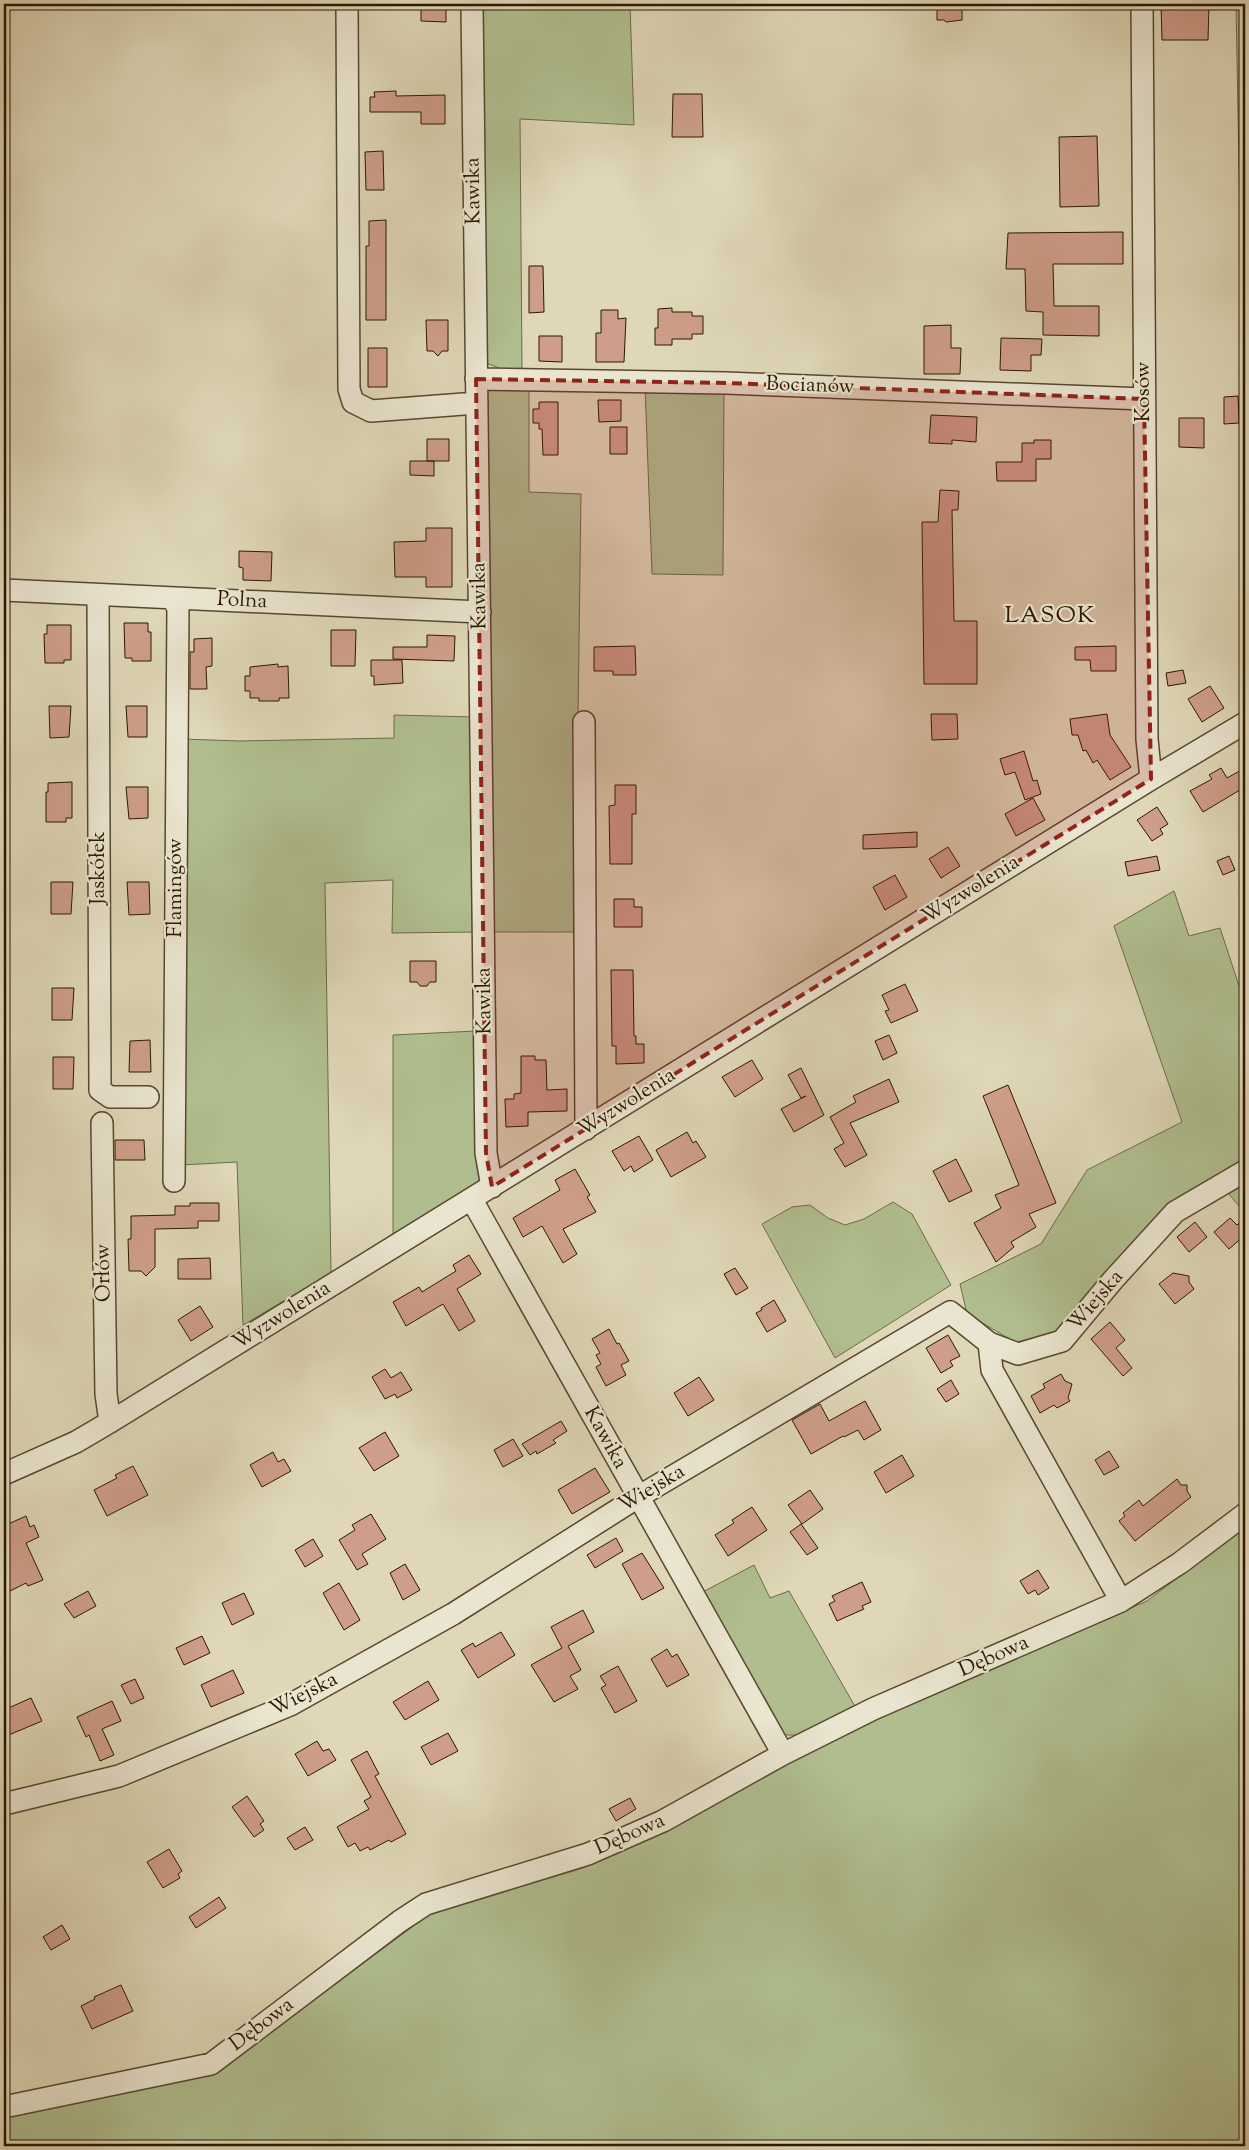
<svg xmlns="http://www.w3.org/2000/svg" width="1249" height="2150" viewBox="0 0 1249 2150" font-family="'Sorts Mill Goudy',serif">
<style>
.green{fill:#b0be8f;stroke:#6d6b48}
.building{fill:#cf9e8a;stroke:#2a1800}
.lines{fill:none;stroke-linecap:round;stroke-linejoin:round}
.minor-casing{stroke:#57482e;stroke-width:24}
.minor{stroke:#eae5d0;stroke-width:21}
.marked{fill:#8f2418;fill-opacity:0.2;stroke:#8f2418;stroke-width:4;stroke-dasharray:10 6;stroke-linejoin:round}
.labels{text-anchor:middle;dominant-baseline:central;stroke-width:4.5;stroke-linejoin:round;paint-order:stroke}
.street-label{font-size:21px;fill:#2a1800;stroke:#eae5d0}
.quarter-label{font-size:24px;letter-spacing:1px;fill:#2a1800;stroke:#eae5d0}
</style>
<rect width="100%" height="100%" fill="#dfd7b7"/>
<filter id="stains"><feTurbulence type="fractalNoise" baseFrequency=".004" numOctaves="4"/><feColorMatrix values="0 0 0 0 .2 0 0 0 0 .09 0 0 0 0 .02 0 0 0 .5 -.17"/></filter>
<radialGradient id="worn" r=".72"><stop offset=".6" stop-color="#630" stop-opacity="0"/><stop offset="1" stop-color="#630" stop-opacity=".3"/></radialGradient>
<path class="green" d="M482,4H630L634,125L520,119L522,370L502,369L486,363Z
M1236,4H1245V493Z
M484,384H529V492L581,494L578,718L582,932H492Z
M645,386L724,388L723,575L652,574Z
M394,715L475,717L478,932L392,933L393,880L325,883L331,1273L243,1325L237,1162L181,1165L182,739L240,741L394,738Z
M1174,891L1189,936L1220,928L1245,1004V1162L1057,1332L1020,1345L967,1314L960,1284L1041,1244L1087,1170L1182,1122L1114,926Z
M476,1031L481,1182L393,1234V1035Z
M1245,1178V1213L1228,1193Z
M893,1202L912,1214L951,1285L835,1358L762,1224L792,1207L810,1205L828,1218L845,1225L864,1219Z
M1245,1526V2146H4V2117L212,2074L430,1914L583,1868L667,1828L789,1760L948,1685L1147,1601Z
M754,1565L770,1598L789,1591L857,1710L803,1735H783L697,1595Z"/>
<path class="building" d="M421,4H446V22L421,21Z
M937,4H962V20L946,22L944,20H937Z
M1161,4H1209L1208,40H1162Z
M396,91V96L445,95V124H421V112H370V97H375L374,92Z
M673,94H702L703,137H672Z
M1097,136L1099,206L1060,207L1059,137Z
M383,151L384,190H366L365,152Z
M386,220V320H366V246H369V221Z
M1123,232V264H1053L1054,306H1099V336L1043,335V312L1026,311L1025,269H1006L1008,233Z
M529,266H543L544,312L529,313Z
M672,308V312H692V316H703V334H692V339H672V345H655V328H658V309Z
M601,310H618V319L626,318L624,362H596V333H601Z
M426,320H448V351H442L438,356L433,351H427Z
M951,325V348H961L960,374H924V326Z
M539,336H562V362L539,361Z
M1001,338L1042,339L1041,355H1031V371L1000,370Z
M368,348H387V387H368Z
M1238,396L1239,423L1224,424V397Z
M598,400H621V421L599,422Z
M539,402H558V455H543L542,429H539V423H533V409H539Z
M931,415L977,417L976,442L952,440V444L929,443Z
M1179,418H1204V448L1179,447Z
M610,427H627V454H610Z
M427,439H449V461H427Z
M1034,440H1051V459H1036V481H997L996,462H1022V443H1034Z
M410,461H434V476L410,475Z
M940,490L959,491L958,510H952L954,621H977V684H924L922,522H938Z
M426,528H452V587H426V577H395L394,542L426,541Z
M239,551L272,552L271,581L243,580V568L239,567Z
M124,623H148V632H151V661H132V658H125Z
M47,625H71V660H64V663H45L44,634H47Z
M331,630H356L355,666H331Z
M427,635L455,636L454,661L393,659V647H427Z
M212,638V666L206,667L207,689H190V652H194V639Z
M635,646L636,675H613V671H594V647Z
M1116,646V671H1091L1090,660H1075V647Z
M371,660H402L403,683L374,685V676H371Z
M278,664V667L288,666L289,698H279V701H259V698H250V691H245V676H250V667Z
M1183,670L1186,683L1168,686L1166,673Z
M1210,686L1224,708L1202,722L1188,699Z
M49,706H71L69,737L50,738Z
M126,706H147V737H128Z
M931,714H957L958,739L932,740Z
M1107,714L1110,735L1131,767L1110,780L1097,760L1093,763L1086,750L1083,751L1078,735H1072L1070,719Z
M1024,751L1033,781L1037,780L1041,794L1025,800L1015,772L1005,775L1000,759Z
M1221,768L1227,778L1245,768V787L1203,812L1190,791L1212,779L1209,775Z
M72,782V818H66V822H46V792H48V783Z
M615,785H636V814H632V864H610L609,806L615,805Z
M126,787H148V818L129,819Z
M1033,798L1045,820L1016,836L1005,814Z
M1157,807L1168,824L1160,829L1163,834L1152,841L1137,820Z
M917,832V847L863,849V835Z
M948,847L960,866L941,878L929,859Z
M1157,856L1160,870L1128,876L1125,862Z
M1229,856L1235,870L1223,875L1217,861Z
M895,875L907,897L885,910L873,887Z
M51,882H73L71,914H51Z
M127,882H149L150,914L129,915Z
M614,899H634V907H642V927H614Z
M410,961H436V982H430L427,986H420L417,982H410Z
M611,970H633L634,1036H636V1044H644V1063L616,1064V1046H612Z
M905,984L918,1011L891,1023L885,1011L889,1010L882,995Z
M52,988H74L72,1020H52Z
M889,1035L897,1053L883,1060L875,1041Z
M150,1040L151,1072H129L130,1041Z
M521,1056H535V1060H546L547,1090L567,1089V1111L528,1112V1126L506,1127L505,1099H514V1094L521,1093Z
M53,1057H74L73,1089H53Z
M752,1060L763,1079L735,1097L722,1077Z
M801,1068L824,1115L794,1132L781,1109L806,1096L801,1098L788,1075Z
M889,1079L899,1102L850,1123L867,1155L845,1167L834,1149L844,1143L830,1117L856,1102L853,1096Z
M1008,1085L1056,1203L1029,1214L1036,1227L1011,1242L1014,1247L996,1262L974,1223L1001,1208L995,1195L1019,1185L983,1096Z
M687,1132L693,1143L696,1141L706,1157L671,1177L656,1150Z
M639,1136L653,1160L634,1172L631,1166L624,1171L612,1151Z
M115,1140H144L145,1160H115Z
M956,1159L972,1191L949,1202L933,1171Z
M575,1169L590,1195L587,1197L596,1212L563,1229L577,1254L563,1263L542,1226L523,1237L513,1218L560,1190L555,1180Z
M190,1203H219V1221H198V1228L155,1229V1267L146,1276L141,1271H129L128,1239H131V1216L175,1215V1206H190Z
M1230,1218L1237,1225L1245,1218V1235L1229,1249L1214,1232Z
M1195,1222L1207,1237L1189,1252L1177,1237Z
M469,1255L481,1274L457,1289L475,1321L459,1331L443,1304L406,1326L393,1302L419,1287L422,1292L456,1271L453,1265Z
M210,1258L211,1279H178V1259Z
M735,1268L748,1288L736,1295L724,1274Z
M1173,1273L1189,1276V1282L1194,1289L1175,1304L1159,1284Z
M774,1300L786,1321L767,1332L756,1313L762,1310L761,1308Z
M200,1306L213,1327L191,1341L178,1320Z
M1110,1322L1125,1340L1116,1348L1132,1368L1123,1376L1091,1339Z
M609,1329L617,1344L619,1343L629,1361L621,1365L626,1375L606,1386L596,1367L601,1364L596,1355L600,1353L592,1339Z
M948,1335L960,1356L950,1361L953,1366L941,1373L926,1348Z
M385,1369L391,1378L401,1372L412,1390L397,1398L395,1394L385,1399L372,1377Z
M1061,1374L1065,1381L1072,1384L1068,1398L1070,1401L1057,1408L1054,1405L1040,1413L1031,1396L1045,1388L1043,1384Z
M699,1377L714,1400L688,1416L674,1393Z
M951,1380L959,1394L946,1402L937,1389Z
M865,1401L881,1430L864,1440L858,1430L844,1437L843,1436L811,1454L792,1420L820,1404L829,1421Z
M561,1421L567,1431L553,1440L556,1443L537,1454L536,1451L530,1455L522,1444Z
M385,1432L399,1456L374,1471L359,1448Z
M513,1439L523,1456L503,1467L494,1450Z
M1109,1451L1119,1467L1104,1475L1095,1460Z
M273,1452L278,1462L284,1459L291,1471L262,1487L250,1465Z
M902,1455L914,1476L886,1493L874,1472Z
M133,1466L148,1495L107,1516L94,1490L117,1478L115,1475Z
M595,1468L610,1492L572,1514L558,1490Z
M1177,1479L1181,1485H1187V1491L1191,1497L1135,1541L1119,1521L1125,1516L1123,1513L1139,1500L1143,1506Z
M810,1490L823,1509L802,1524L788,1505Z
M752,1507L767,1530L728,1556L715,1535L734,1523L732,1520Z
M371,1514L386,1539L362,1554L368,1564L357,1570L339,1540L355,1530L352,1525Z
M26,1516L30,1527L34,1525L39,1537L26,1543L43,1580L28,1586L26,1583L4,1594V1526Z
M801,1524L818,1548L807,1555L790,1532Z
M616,1538L623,1551L595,1568L587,1555Z
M313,1539L323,1556L305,1567L295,1550Z
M642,1553L664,1588L642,1600L622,1564Z
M405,1564L420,1590L403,1600L390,1573Z
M1038,1570L1049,1588L1038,1595L1035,1590L1028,1594L1020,1581Z
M862,1582L871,1602L862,1606L864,1609L837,1621L829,1604L835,1601L832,1596Z
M339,1583L360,1620L344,1630L323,1593Z
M88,1591L96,1606L74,1618L64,1604Z
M244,1593L254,1614L232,1625L222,1603Z
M583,1610L594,1632L568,1646L581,1670L570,1676L578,1689L554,1702L531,1665L562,1648L551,1627Z
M501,1632L515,1655L478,1678L461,1650L473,1643L475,1647Z
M202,1636L210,1653L184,1665L176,1648Z
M667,1649L672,1657L677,1654L689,1675L667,1687L651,1659Z
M618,1666L637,1701L615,1713L601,1688L606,1685L600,1676Z
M233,1670L244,1693L211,1707L201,1685Z
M135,1679L144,1698L131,1704L121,1685Z
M428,1681L439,1700L405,1720L393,1702Z
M31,1698L42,1721L4,1737V1710Z
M112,1701L121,1721L102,1729L114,1755L100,1761L89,1735L86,1737L77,1717Z
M448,1733L458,1751L431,1765L421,1747Z
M317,1741L323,1751L329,1749L336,1760L308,1776L295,1754Z
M367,1751L379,1774L375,1776L406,1834L391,1842L389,1840L370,1850L368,1847L360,1851L355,1843L348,1847L337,1827L369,1809L364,1801L371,1797L351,1760Z
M247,1796L264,1821L260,1824L264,1830L254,1837L232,1807Z
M630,1798L636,1809L616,1821L609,1809Z
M305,1827L313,1840L295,1850L287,1838Z
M169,1849L182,1871L178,1874L180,1878L163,1888L147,1862Z
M219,1897L226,1908L196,1928L189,1917Z
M62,1925L70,1939L51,1950L43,1937Z
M121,1985L133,2011L92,2029L81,2006L95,1999L94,1997Z"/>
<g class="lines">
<g class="minor-casing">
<path id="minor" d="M347,4L349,389L353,402L371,411L477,403
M472,4L486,1153L492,1187
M1142,4L1147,739L1151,779
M476,379L726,383L1144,399
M4,590L480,612
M98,595L100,1090L110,1097H148
M171,598L178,607L174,1181
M584,722L586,1129
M102,1123L106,1394L110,1422
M472,1200L783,1754
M989,1343L992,1370L1121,1601
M4,1474L76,1442L110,1422L1151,779L1245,723
M4,1804L119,1776L290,1705L453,1614L638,1497L950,1312L989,1343L1018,1354L1062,1341L1113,1280L1175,1212L1245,1171
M4,2107L211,2064L400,1921L426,1904L588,1854L663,1821L783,1754L873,1709L1121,1601L1180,1563L1245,1514"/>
</g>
<use href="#minor" class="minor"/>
</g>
<path class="marked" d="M476,379L726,383L1144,399L1151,779L492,1187L486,1153Z"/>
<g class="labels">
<g class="street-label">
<text transform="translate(474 191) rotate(-91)">Kawika</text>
<text transform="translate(810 386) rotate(2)">Bocianów</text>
<text transform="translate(1144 392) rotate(-90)">Kosów</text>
<text transform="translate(480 596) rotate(-91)">Kawika</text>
<text transform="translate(242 601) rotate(3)">Polna</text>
<text transform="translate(99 868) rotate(-90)">Jaskółek</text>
<text transform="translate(176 888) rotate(-90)">Flamingów</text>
<text transform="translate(971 890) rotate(-32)">Wyzwolenia</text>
<text transform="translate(485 1001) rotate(-91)">Kawika</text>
<text transform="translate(627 1103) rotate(-32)">Wyzwolenia</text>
<text transform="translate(104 1273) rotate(-91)">Orłów</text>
<text transform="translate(1096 1301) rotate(-49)">Wiejska</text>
<text transform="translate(282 1316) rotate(-32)">Wyzwolenia</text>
<text transform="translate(605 1438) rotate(61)">Kawika</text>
<text transform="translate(652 1489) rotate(-31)">Wiejska</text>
<text transform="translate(994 1657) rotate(-24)">Dębowa</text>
<text transform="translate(304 1695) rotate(-27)">Wiejska</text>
<text transform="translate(630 1835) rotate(-24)">Dębowa</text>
<text transform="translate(262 2025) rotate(-37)">Dębowa</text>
</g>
<g class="quarter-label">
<text x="1050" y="616">LASOK</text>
</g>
</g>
<rect width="1249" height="2150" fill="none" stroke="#dfd7b7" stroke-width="20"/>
<rect x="5" y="5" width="1239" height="2140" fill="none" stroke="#2a1800" stroke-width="2.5"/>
<rect x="10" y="10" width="1229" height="2130" fill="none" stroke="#2a1800"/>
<rect width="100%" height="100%" filter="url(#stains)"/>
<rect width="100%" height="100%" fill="url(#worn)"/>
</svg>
